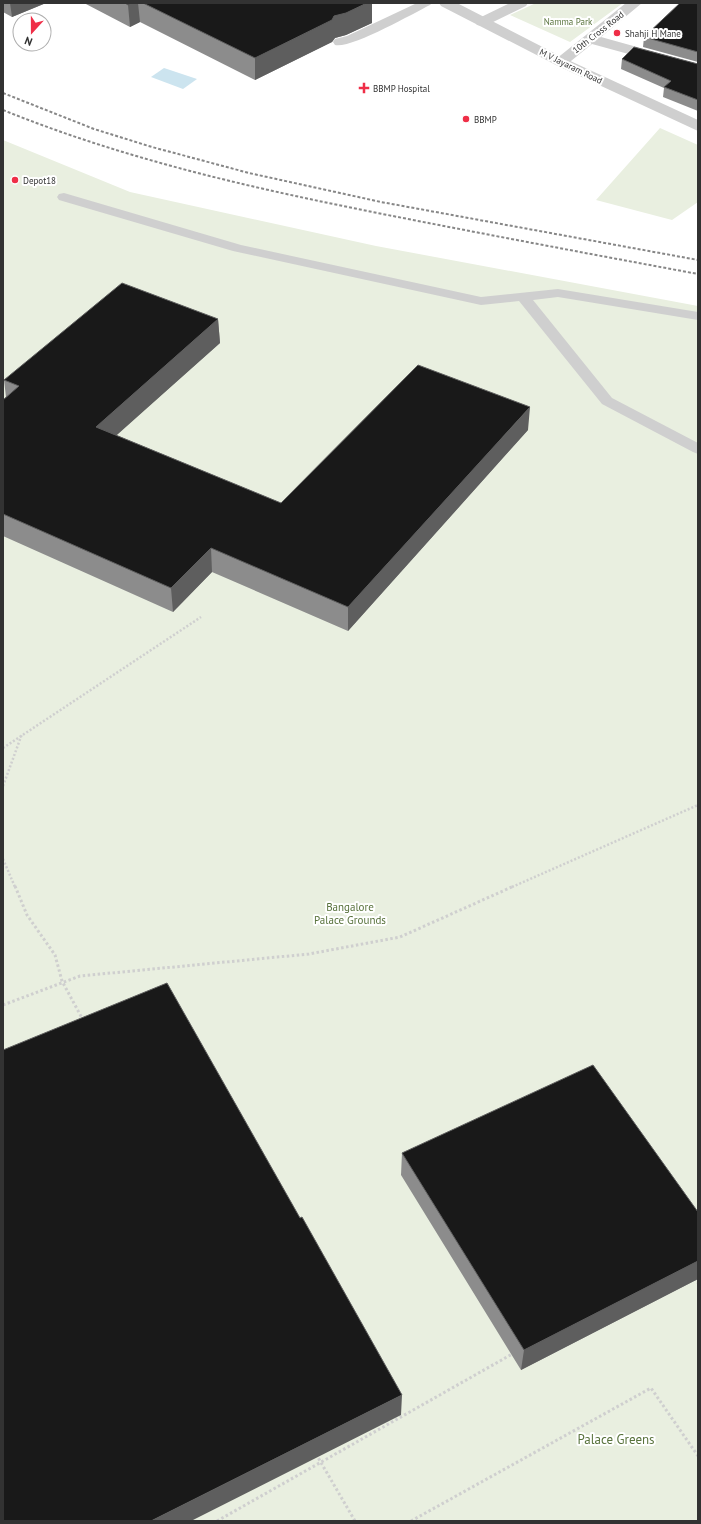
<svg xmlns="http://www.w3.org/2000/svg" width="701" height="1524" viewBox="0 0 701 1524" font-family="'PT Sans',sans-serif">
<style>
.green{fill:#e9efe0}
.water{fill:#cce4ef}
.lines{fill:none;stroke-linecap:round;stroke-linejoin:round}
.path-far1{stroke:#cfcfcf;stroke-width:2.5;stroke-dasharray:2 2;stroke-linecap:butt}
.path{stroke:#cfcfcf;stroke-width:3;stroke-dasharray:2.5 2.5;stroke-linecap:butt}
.service{fill:#cfcfcf;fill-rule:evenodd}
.minor{fill:#cfcfcf;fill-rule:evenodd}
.tertiary{fill:#cfcfcf;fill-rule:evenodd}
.rail{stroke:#878787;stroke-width:2;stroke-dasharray:3 2;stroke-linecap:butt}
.wall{fill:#8c8c8c}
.shaded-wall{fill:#5e5e5e}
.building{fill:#191919;stroke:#5e5e5e}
.poi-dot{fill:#ef2e47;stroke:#fff;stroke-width:1.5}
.labels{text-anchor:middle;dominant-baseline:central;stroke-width:4;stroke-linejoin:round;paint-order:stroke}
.far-park-label{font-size:9px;fill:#58723c;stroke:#fff}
.far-street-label{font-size:9px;fill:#323232;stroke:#fff}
.far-poi-label{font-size:9px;fill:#323232;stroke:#fff;text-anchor:start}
.park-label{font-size:11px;fill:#58723c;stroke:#fff}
.near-park-label{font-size:13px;fill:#58723c;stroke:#fff}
</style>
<rect width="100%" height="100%" fill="#fff"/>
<path class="green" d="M536,3H623L570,42L510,15Z
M660,128L698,145V202L672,220L596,200Z
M3,140L130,192L376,246L698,306V1521H3Z"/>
<path class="water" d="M164,68L197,79L183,89L151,77Z"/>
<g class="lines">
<path class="path-far1" d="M3,748L201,617
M3,786L22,734
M3,859L15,887
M512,887L698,805"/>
<path class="path" d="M15,886L27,915L55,955L62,981L83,1020
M3,1005L80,976L309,954L400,937L514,886
M695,1278L698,1283
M316,1454L355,1521
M217,1521L514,1353
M411,1521L651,1388L698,1456"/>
<path class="service" d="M417,3H432L430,5C412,14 351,49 335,45L333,42L335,39L347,36Z
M64,193L241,245L481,297L558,289L698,312V320L558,297L533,300L612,398L698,443V454L693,452L602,404L519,301L481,305L233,251L59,200L57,197L59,194Z"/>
<path class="minor" d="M510,3H528L526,6L487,25L482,26L477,25L475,22L477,19Z
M626,3H642L601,37L698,64V73L592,44L566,65L561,66L556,65L554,62L556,59Z"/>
<path class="tertiary" d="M439,3H457L566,59L698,120V131L556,65L441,6Z"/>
<path class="rail" d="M3,93L94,129L152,147L249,173L381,202L698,260
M3,110C134,163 270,192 408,219C505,238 601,256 698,274"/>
</g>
<path class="wall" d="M3,3H46L12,17L3,12Z
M84,3H372V23L346,35L335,38L332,42L255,80L140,22L130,27Z
M698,3V62L643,47L644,37Z
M622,59L698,64V111L663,97L664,88L621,69Z
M218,319L220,343L116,435L281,503L528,430L348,631L212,572L173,612L3,536V400L6,397L4,380Z
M402,1153L698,1212V1279L521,1370L401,1175Z"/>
<path class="shaded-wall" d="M10,3H46L12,17Z
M132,3H138L140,22L130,27L128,5Z
M367,3H372V23L346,35L335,38L332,42L255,80V58L334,16Z
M218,319L220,343L99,451L96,427Z
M530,407L528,430L348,631V607Z
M211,548L212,572L173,612L171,588Z
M698,1261V1279L521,1370L524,1350Z
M402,1395L401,1415L191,1521H151Z"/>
<path class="building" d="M125,3H132L128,5Z
M143,3H367L346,13L334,16L332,20L255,58Z
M680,3H698V52L644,37Z
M634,47L698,64V100L664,87L671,81L622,59Z
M122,283L218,319L96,427L281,503L418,365L530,407L348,607L211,548L171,588L3,514V400L19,386L4,380Z
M167,983L300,1218L302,1217L402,1395L151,1521H3V1050Z
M593,1065L698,1212V1261L524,1350L402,1153Z"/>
<g class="poi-dot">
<circle cx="617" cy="33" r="4"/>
<path d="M362 82h4v4h4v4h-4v4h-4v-4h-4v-4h4z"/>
<circle cx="466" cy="119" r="4"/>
<circle cx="15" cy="180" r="4"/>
</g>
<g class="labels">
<g class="far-park-label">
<text x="568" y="21">Namma Park</text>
</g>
<g class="far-street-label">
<text transform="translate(598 32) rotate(-38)">10th Cross Road</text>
<text transform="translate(571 66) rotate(26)">M V Jayaram Road</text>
</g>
<g class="far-poi-label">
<text x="625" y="33">Shahji H Mane</text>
<text x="373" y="88">BBMP Hospital</text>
<text x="474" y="119">BBMP</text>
<text x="23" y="180">Depot18</text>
</g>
<g class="park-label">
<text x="350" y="907">Bangalore<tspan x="350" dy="13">Palace Grounds</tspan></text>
</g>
<g class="near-park-label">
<text x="616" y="1439">Palace Greens</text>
</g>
</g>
<rect width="701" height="1524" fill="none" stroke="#323232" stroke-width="8"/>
<g transform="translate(32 32) rotate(201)"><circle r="19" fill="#ffffff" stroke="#adadad"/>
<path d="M0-3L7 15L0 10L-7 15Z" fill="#ef2e47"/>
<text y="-6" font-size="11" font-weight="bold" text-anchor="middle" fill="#323232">N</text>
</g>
</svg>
